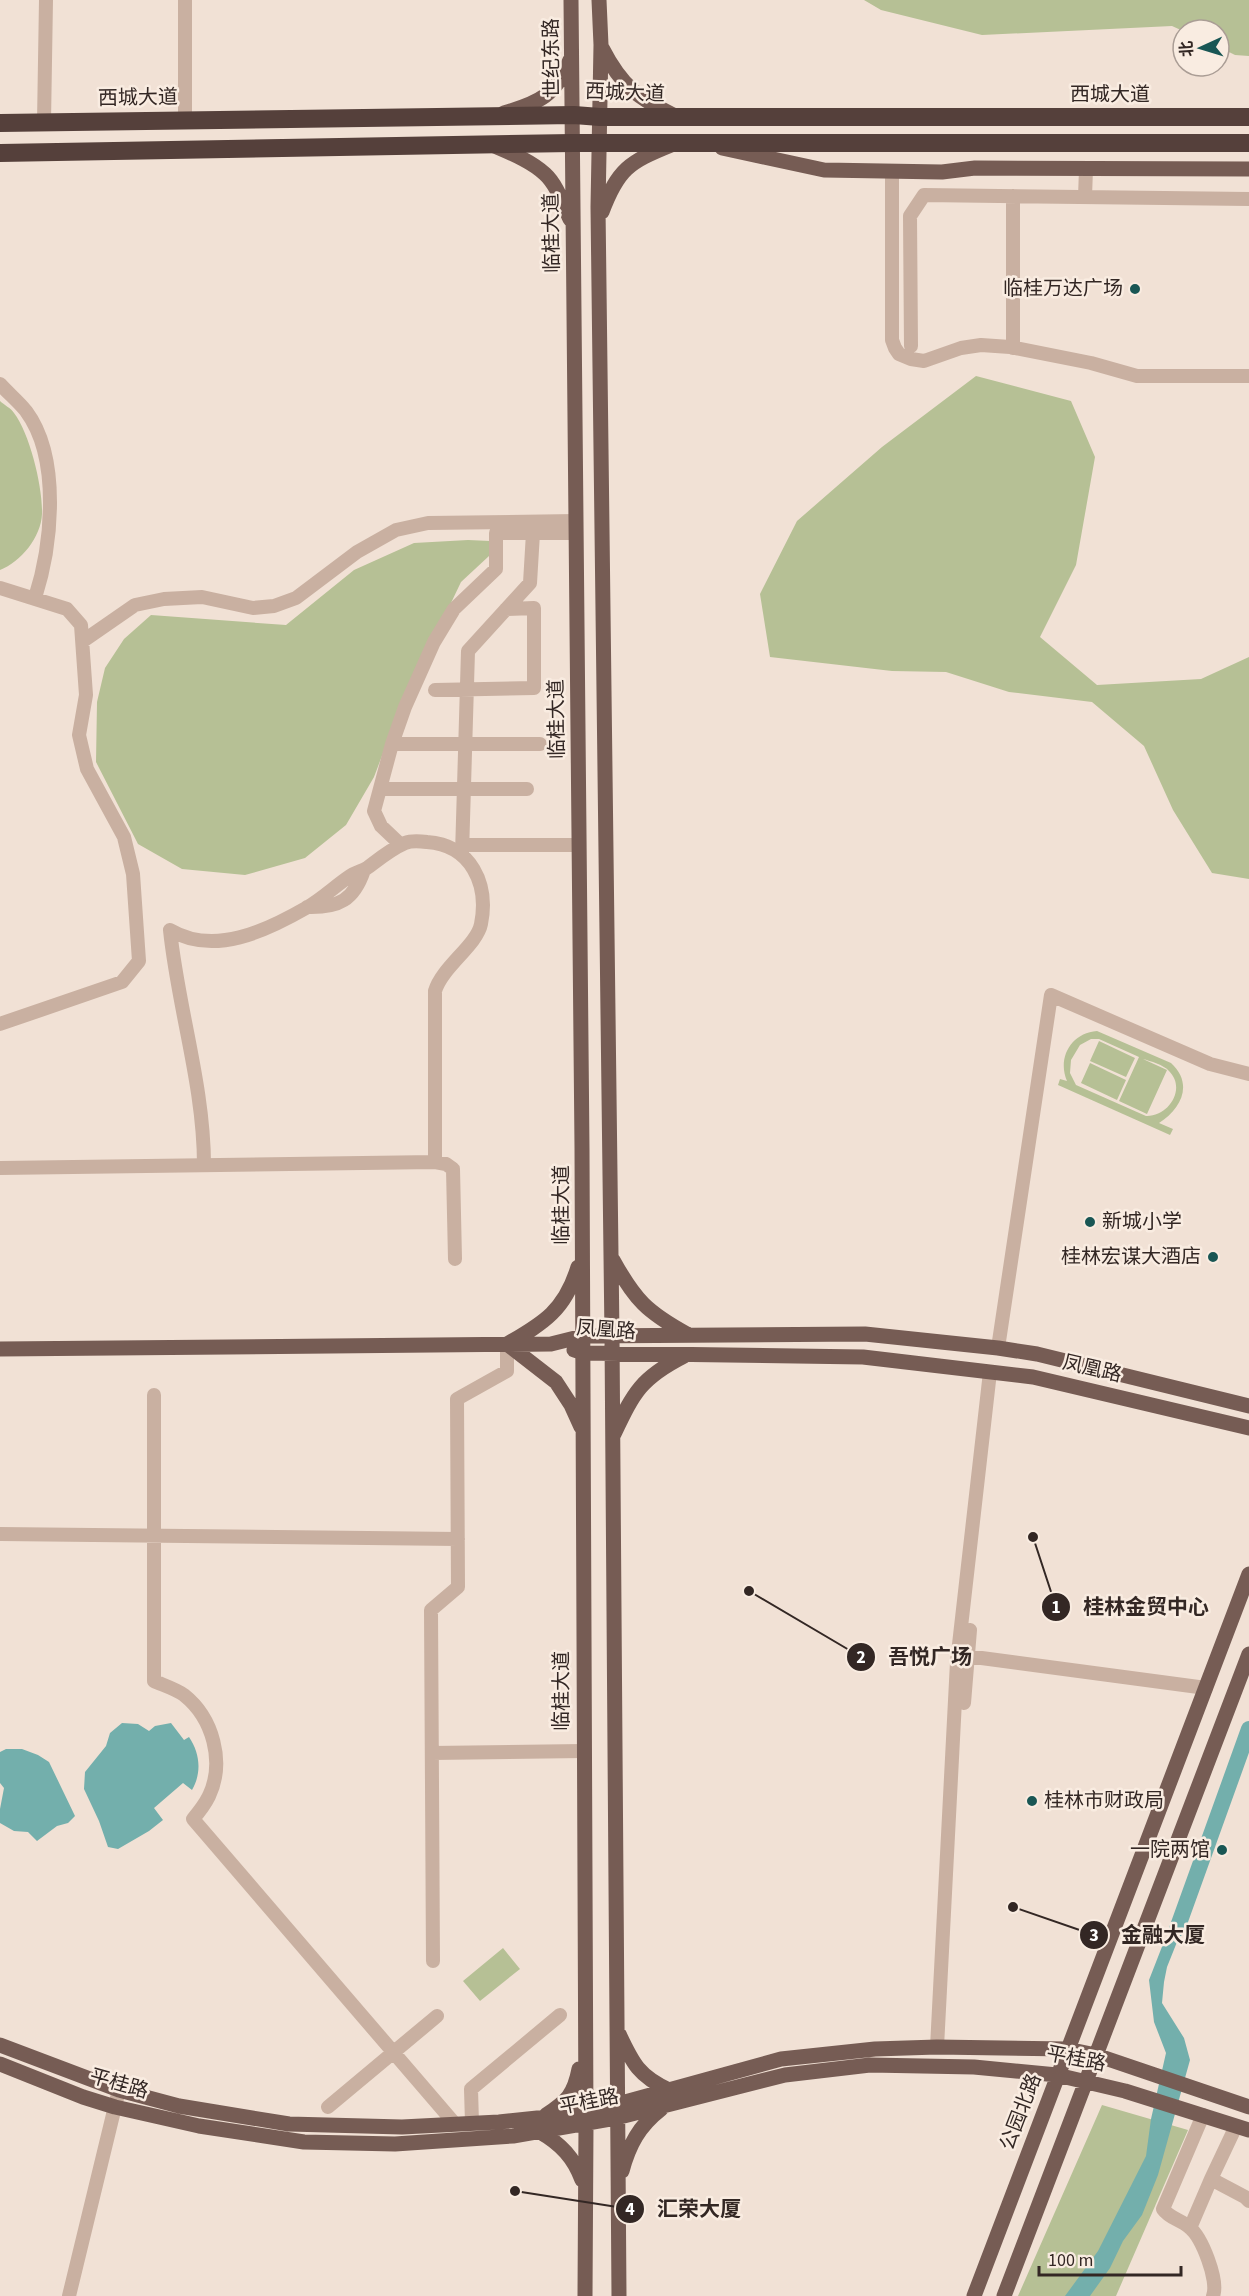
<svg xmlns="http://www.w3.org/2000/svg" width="1249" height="2296" viewBox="0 0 1249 2296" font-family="'Source Sans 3','Noto Sans SC',sans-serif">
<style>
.green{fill:#b6c095;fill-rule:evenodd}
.water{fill:#73afac}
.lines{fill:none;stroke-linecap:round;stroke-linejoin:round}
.river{stroke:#73afac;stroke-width:16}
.minor{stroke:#c9b0a1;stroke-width:14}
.major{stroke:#765c54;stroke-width:15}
.highway{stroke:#55403b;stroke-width:18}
.poi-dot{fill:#195654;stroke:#f9ece1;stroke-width:2}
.labels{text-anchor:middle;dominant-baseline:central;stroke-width:5;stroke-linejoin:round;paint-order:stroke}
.street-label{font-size:20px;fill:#332724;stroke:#f9ece1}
.poi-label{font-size:20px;fill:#332724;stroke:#f9ece1;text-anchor:end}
.leader{fill:none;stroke:#332724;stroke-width:2}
.callout-dot{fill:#332724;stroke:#f9ece1;stroke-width:2}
.mark-label{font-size:18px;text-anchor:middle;font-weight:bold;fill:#fff}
.callout-label{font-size:21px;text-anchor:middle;font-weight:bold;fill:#332724;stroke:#f9ece1;stroke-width:5;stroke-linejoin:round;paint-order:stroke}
</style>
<rect width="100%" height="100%" fill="#f1e1d5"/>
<path class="green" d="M864,0H1249V56L1235,55L1219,47V30L1183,31L1172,26L982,35L881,10Z
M976,376L1071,401L1095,457L1076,565L1040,637L1097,685L1201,679L1249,657V879L1212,873L1173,810L1144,746L1092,702L1009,692L946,672L892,671L770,657L760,594L797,521L882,447Z
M0,401C4,405 11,408 14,413C30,434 43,488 42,514C41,537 21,562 0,570Z
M468,540L490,541L489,556L461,582L397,716L374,777L346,825L305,858L245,875L182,869L138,844L96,762L97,702L105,668L124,639L151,615L286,625L354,570L414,543Z
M1097,1031L1171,1063C1194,1084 1181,1109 1159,1123L1173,1129L1170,1135L1058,1085L1060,1079L1067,1081C1057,1058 1071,1033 1097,1031ZM1091,1039H1099L1139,1057L1119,1101L1147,1114L1167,1070L1143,1059C1150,1061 1164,1065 1169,1071C1187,1089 1168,1117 1146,1116L1076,1085L1070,1073L1071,1060L1080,1045Z
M1099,1041L1135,1058L1126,1077L1090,1061Z
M1090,1063L1126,1080L1117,1100L1081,1083Z
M503,1948L520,1969L480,2001L463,1981Z
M1102,2105L1188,2130L1116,2296H1018Z"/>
<path class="water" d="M122,1723L138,1724L149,1731L155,1726L171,1723L184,1740L189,1737C200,1753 202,1773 192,1790L183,1783L154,1808L163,1820L149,1831L118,1849L108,1847L99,1821L84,1789L85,1772L106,1746L110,1733Z
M6,1749H22L38,1755L49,1762L75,1816L68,1823L57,1826L37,1841L28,1832L14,1831L0,1823V1809L4,1788L0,1783V1752Z
M1177,1929V1942L1167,1967L1164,1982L1162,2003L1184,2038L1190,2060L1158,2175L1142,2215L1123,2241L1110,2268L1090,2296H1065L1098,2251L1146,2156L1151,2119L1166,2053L1154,2022L1149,1980L1165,1939Z"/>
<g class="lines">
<path class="river" d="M1177,1929L1249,1729"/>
<path class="minor" d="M185,0V120
M44,122L46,0
M892,171V340L895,348L899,354L911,359L924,361L961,348L981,345L1010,347L1091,363L1137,376H1249
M1013,196V348
M1085,197L1086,169
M911,346L910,216L924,195L1249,199
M0,384C8,393 18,401 26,411C61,458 52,545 35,598
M0,588L67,609L81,625L86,695L79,735L87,769L124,837L133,874L139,961L122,982L0,1024
M83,641L135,605L164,599L202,597L253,608L274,606L296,598L357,552L396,530L428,523L576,521
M435,690L534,688V608L506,609
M392,744H540
M381,789H527
M401,845L381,826L374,811L392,744L405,707L434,642L454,609L496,569V533H576
M463,845H579
M462,854L468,651L530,583L533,533
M307,907C339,908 354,900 364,870
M170,930C214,956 266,931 306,908C322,899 335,886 350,876C356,872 362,871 367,868C379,859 391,849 405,843C412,840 420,841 427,842C471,845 489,884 481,924C477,945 442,967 435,991V1162
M170,930C178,1008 204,1086 204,1165
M0,1168L435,1162L446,1164L453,1169L455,1259
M998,1348L1051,995L1210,1064L1249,1074
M154,1395V1681C163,1685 176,1689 184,1695C213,1718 225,1762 209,1796C205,1804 199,1812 193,1819L455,2124
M0,1534L458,1539
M959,1655L1206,1688
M964,1703L970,1630
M432,1753L583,1751
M433,1961L431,1610L458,1587L457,1399L507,1371V1344
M937,2047L957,1662L990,1372
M328,2107L437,2016
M1203,2115L1163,2209C1169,2218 1181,2220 1189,2227C1202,2237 1219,2281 1213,2296
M472,2123L471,2089L560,2015
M1236,2126L1211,2179L1245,2197L1249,2201
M1190,2228L1211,2179
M69,2296L119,2090"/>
<path class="major" d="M571,0L582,1148L586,2125L585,2296
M599,0L601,45L598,207L612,1336L619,2296
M602,48C622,87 638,98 677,117
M504,113C539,103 556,95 570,60
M490,144C508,152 530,160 545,174C557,185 563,204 570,219
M722,148L824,170L942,172L975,168L1249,169
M602,212C618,169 629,162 671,145
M613,1260C635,1300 647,1312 687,1334
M578,1267C565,1310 544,1323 507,1344L556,1382L571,1405L581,1427
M0,1349L551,1344L583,1336L865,1334L998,1348L1037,1354L1249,1406
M574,1350L583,1353L863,1357L1033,1377L1249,1428
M614,1434C634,1392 641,1378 684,1356
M619,2034C633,2064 639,2076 669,2090
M0,2045L119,2090L179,2106L289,2124L402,2127L499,2122L585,2113L781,2059L875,2049L937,2047L1067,2049L1096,2055L1249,2107
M0,2064L83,2097L115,2107L199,2126L304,2142L395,2144L513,2136L616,2118L785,2075L870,2065L974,2067L1057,2075L1125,2091L1249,2130
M546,2115C567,2101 574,2095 579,2069
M540,2132C561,2144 574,2158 582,2180
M622,2171C629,2145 639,2126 661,2109
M974,2296L1249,1574
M1004,2296L1249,1654"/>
<path class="highway" d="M0,123L574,115L600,117H1249
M0,153L572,143H1249"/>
</g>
<g class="poi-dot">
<circle cx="1135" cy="289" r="6"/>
<circle cx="1090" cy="1222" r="6"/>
<circle cx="1213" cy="1257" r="6"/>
<circle cx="1032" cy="1801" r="6"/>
<circle cx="1222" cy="1850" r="6"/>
</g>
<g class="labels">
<g class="street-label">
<text transform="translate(552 58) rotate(-91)">世纪东路</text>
<text transform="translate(625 93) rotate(2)">西城大道</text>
<text x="1110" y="95">西城大道</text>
<text transform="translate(138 98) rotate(-1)">西城大道</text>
<text transform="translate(552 233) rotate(-91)">临桂大道</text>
<text transform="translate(557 719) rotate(-91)">临桂大道</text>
<text transform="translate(562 1205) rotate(-90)">临桂大道</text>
<text transform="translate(606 1330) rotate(4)">凤凰路</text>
<text transform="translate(1092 1369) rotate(13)">凤凰路</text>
<text transform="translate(562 1691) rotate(-90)">临桂大道</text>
<text transform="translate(1076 2059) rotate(11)">平桂路</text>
<text transform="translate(119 2084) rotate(16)">平桂路</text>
<text transform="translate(589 2102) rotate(-11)">平桂路</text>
<text transform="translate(1021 2112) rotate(-69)">公园北路</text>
</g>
<g class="poi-label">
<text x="1123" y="289">临桂万达广场</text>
<text x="1102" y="1222" text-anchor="start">新城小学</text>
<text x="1201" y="1257">桂林宏谋大酒店</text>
<text x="1044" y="1801" text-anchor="start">桂林市财政局</text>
<text x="1210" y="1850">一院两馆</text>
</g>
</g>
<path class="leader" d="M1033 1537L1056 1607M749 1591L861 1657M1013 1907L1094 1935M515 2191L630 2209"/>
<g class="callout-dot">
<circle cx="1033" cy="1537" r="6"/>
<circle cx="749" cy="1591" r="6"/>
<circle cx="1013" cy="1907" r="6"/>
<circle cx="515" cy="2191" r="6"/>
<circle cx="1056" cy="1607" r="15"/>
<circle cx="861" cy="1657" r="15"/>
<circle cx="1094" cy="1935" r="15"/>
<circle cx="630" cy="2209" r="15"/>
</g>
<g class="mark-label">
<text x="1056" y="1613">1</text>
<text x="861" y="1663">2</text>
<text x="1094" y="1941">3</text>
<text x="630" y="2215">4</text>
</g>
<g class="callout-label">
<text x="1146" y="1614">桂林金贸中心</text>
<text x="930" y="1664">吾悦广场</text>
<text x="1163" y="1942">金融大厦</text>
<text x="699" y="2216">汇荣大厦</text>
</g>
<g transform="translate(1201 48) rotate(266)"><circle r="28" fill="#f9ece1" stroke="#aa9d95" stroke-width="1.5"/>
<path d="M0-4.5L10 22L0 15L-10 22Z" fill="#195654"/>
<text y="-9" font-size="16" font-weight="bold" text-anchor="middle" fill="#332724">北</text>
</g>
<path d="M1039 2266v9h142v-9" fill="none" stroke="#332724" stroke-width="3"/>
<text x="1048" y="2266" font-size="18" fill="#332724" stroke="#f9ece1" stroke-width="4.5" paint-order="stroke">100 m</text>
</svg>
